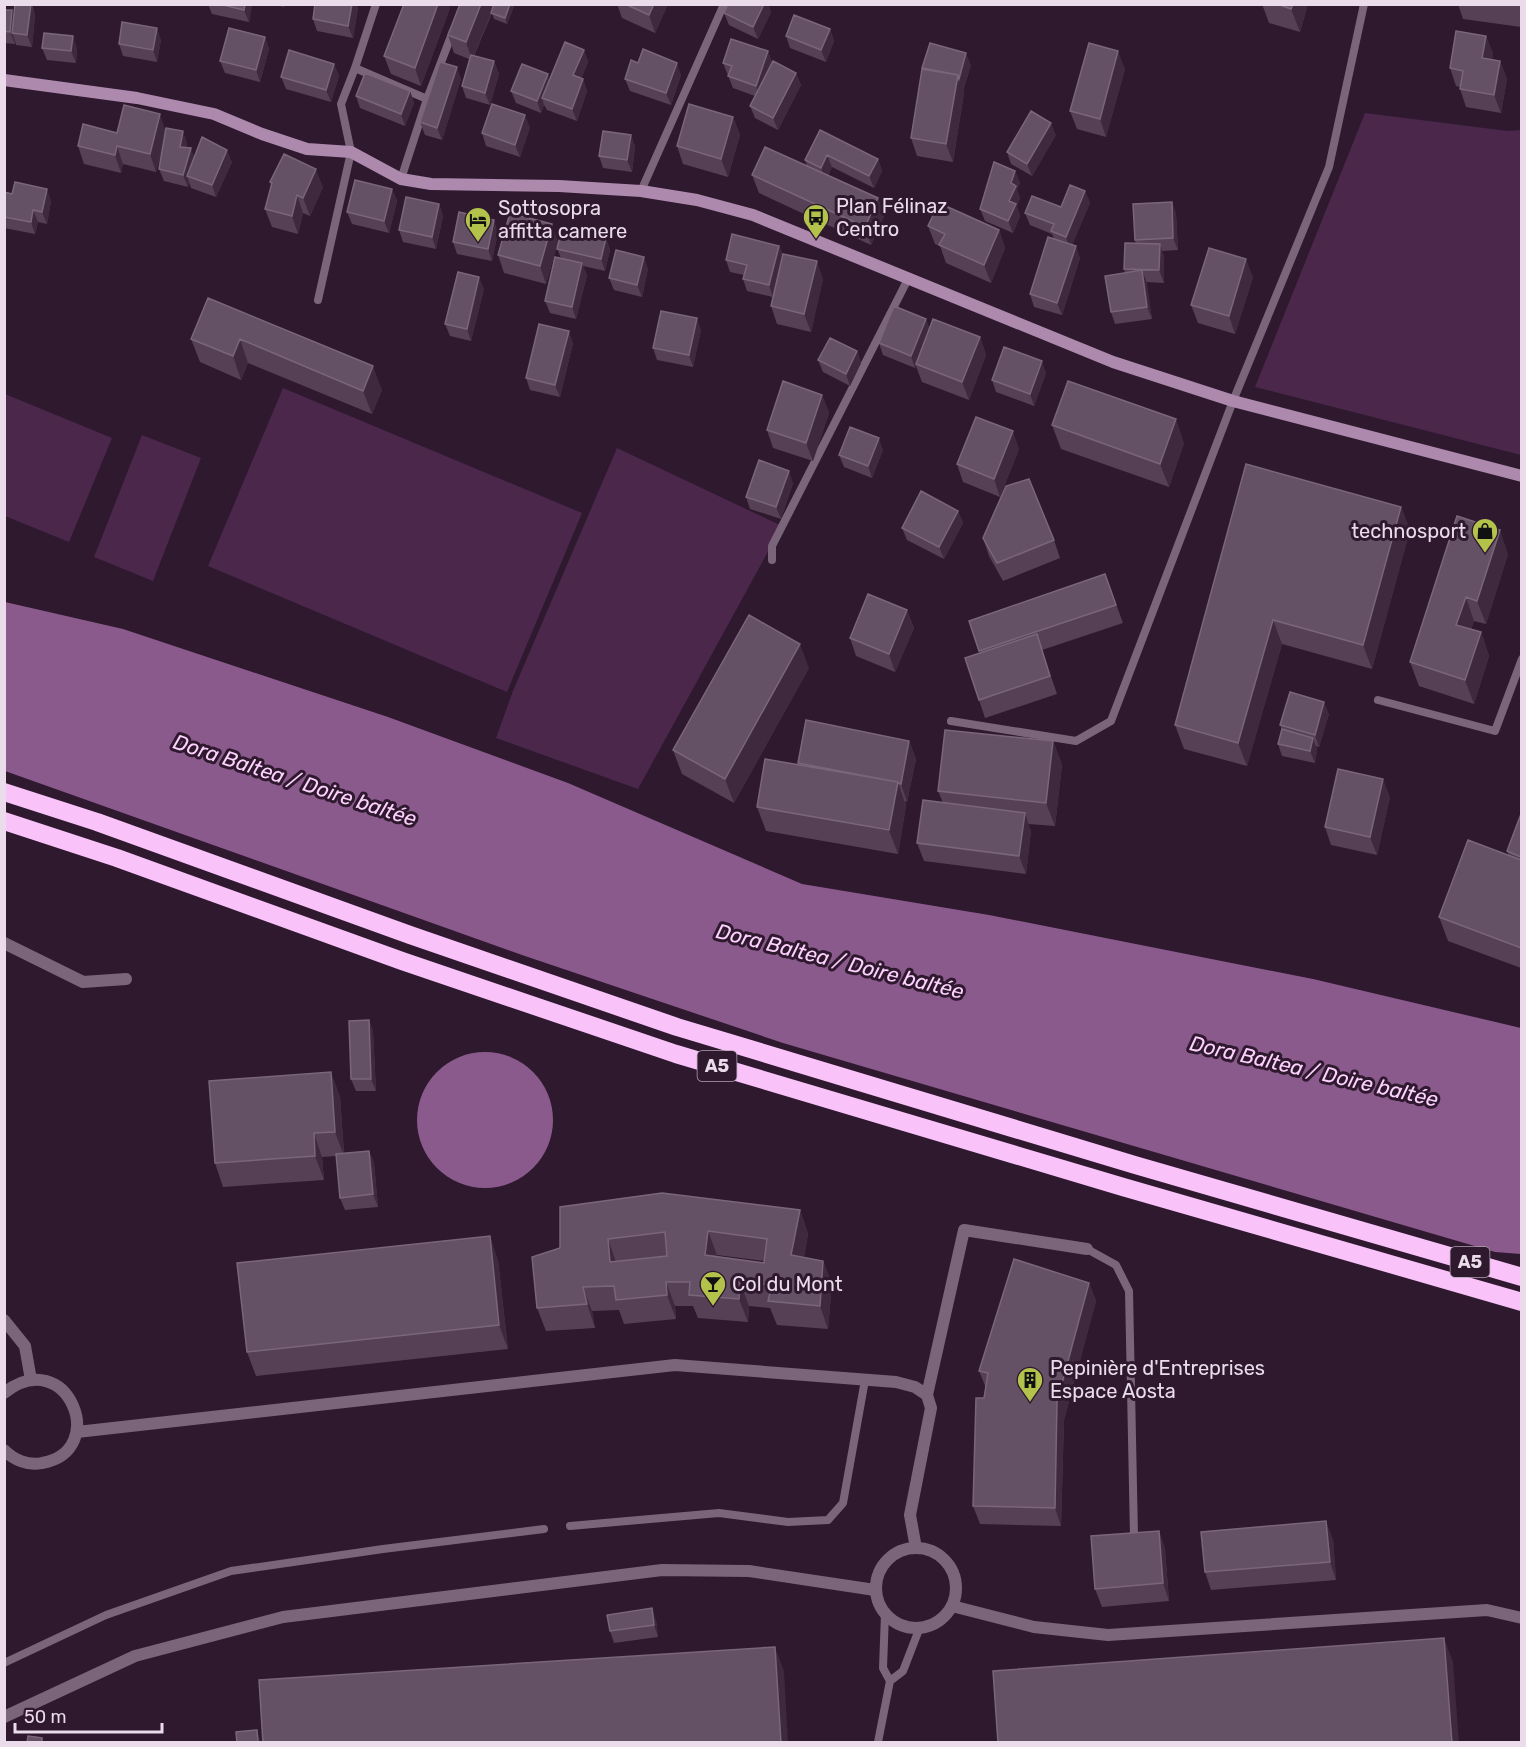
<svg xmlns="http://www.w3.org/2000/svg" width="1526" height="1747" viewBox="0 0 1526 1747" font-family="Rubik,sans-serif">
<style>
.green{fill:#4b274c}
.water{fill:#8b5a8c}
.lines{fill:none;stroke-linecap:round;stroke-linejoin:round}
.service{stroke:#7b657a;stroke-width:8}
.minor{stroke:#7b657a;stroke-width:12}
.tertiary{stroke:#7b657a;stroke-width:12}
.secondary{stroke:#ad8aad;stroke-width:12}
.motorway{stroke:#f9c2f9;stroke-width:18}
.wall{fill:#554055;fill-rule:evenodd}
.shaded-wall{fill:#3f293f}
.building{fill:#655165;stroke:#7a667a;stroke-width:1.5;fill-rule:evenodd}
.labels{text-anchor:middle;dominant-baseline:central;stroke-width:6;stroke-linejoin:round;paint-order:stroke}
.shield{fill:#2e192f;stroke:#b2a2b2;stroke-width:1.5}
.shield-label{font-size:18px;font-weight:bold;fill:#eadcea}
.poi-label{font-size:20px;fill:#eadcea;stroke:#2e192f;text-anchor:start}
.water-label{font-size:21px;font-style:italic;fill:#fed2fe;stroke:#2e192f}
</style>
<rect width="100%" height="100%" fill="#2e192f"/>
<path class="green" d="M1365,113L1508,131L1521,130V455L1255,387Z
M283,388L582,513L507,692L208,566Z
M5,394L112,438L69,542L5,516Z
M142,435L201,458L153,581L94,557Z
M617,448L782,526L638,789L496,738L513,691Z"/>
<path class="water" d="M5,602L123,629L388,717L568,783L802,884L989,915L1313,979L1521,1028V1254L1495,1252L783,1043L522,955L5,771Z
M417 1120a68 68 0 1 1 136 0a68 68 0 1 1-136 0Z"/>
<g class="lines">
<path class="service" d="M355,68L427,99L401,179
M427,99L453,31
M641,191L724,4
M318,300L351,152L341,104L355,68L376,4
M772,560V546L909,277
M1378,700L1495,731L1522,659
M951,721L1076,741L1111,721L1233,401L1329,167L1364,4
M1087,1249L1116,1265L1129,1291L1134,1536
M570,1526L719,1513L788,1522L828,1520L843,1503L865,1380
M885,1614L883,1668L890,1681
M4,1663L106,1615L231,1571L383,1549L544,1529
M878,1742L890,1681L903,1671L920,1627"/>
<path class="minor" d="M4,943L83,982L126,979
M4,1320L25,1346L31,1380
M4,1393C67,1343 111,1451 42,1463C28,1466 14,1460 4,1450
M77,1432L675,1365L896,1382L915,1387L927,1395L964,1230L1087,1249
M916,1548L910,1515L931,1408L927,1395"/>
<path class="tertiary" d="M876 1588a40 40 0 1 1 80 0a40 40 0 1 1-80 0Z
M952,1606L1034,1627L1108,1635L1487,1610L1522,1618
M4,1717L135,1656L283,1617L662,1570L749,1571L875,1590"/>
<path class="secondary" d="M4,80L137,98L214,114L262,134L307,149L351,152L401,179L431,184L559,186L641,191L697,200L753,215L1113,362L1233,401L1522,476"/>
<path class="motorway" d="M4,792L97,822L410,935L677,1027L1135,1165L1522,1277
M4,821L117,858L402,961L676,1054L1123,1187L1522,1302"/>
</g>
<path class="wall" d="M15,4H32L35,15L32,47L16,45L15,41V44L4,43V10L14,16Z
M208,4H252L249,22L212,14Z
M273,4H285L284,7Z
M460,4L514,6L507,24L494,19L492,13L474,56L494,61L499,74L490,105L466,98L462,86L469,59L454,53L448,35Z
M617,4H668L655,33L622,18Z
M728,4H768L771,12L758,39L729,25L724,13Z
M1262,4H1308L1300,32L1269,23Z
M1458,4H1521V27L1463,19Z
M358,8L353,38L317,31L313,19Z
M450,8L421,86L391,74L384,56Z
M830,29L834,41L826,62L790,48L786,36Z
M1486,36L1493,54L1492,59L1500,61L1507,79L1501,113L1466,107L1460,89V87L1456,86L1450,68Z
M265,37L269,49L260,82L225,73L220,61Z
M161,40L157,62L123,56L119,44Z
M42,48H77L76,63L47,60Z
M584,50L588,62L581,79H583L587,91L577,121L547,110L544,105L541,113L516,103L511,91L550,79Z
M768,51L772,63L796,73L801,85L778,130L755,118L750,106L755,96L733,88L723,63Z
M334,64L339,76L331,102L286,89L281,77Z
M971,65L963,91L964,93L953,162L917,156L911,138Z
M1125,69L1106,137L1077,129L1070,111Z
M681,75L671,105L630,91L625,79Z
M461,79L442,140L425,135L420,122Z
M410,91L414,103L405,126L360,108L356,96Z
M733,117L740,135L728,177L683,164L677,146Z
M530,127L520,157L486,146L482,133Z
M166,130L187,143L186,147L194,157L232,162L216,197L191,188L189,182L188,187L164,181L159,169L164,142L156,172L123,164L121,173L84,164L78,146L117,133Z
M820,130L878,159L882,171L874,188L832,167L828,176L878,198L884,216L871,245L759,193L752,175L807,166L805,160Z
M631,135L635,147L632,172L603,168L599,156Z
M1056,135L1032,176L1011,164L1007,152Z
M1015,171L1020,183L1017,190L1020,198L1017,206L1020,216L1013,233L985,221L980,209Z
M270,182L323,187L310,216L303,213L298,234L272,227L265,209L271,185Z
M392,189L397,201L389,233L352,224L347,212Z
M1085,191L1090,203L1072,245L1080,258L1062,315L1034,307L1030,294L1054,239L1052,234L1030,225L1025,213L1061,207Z
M4,192L51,201L47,224L38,222L35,234L4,228Z
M1172,202L1176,214L1178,250L1162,251L1164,257V283L1146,282L1152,319L1115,324L1111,312L1125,273L1124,269L1136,244L1135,240Z
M439,204L443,216L436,249L403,242L399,230Z
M928,226L999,230L1005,248L991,283L946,263L940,246L935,244Z
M498,232L492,261L457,254L453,242Z
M606,238L610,250L605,271L583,266L587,275L576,319L550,313L545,301L561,258L557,249Z
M558,242L546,284L504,273L498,255Z
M779,246L783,256L823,279L811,332L777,324L771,306L773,297L747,291L743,279L744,275L730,272L726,260Z
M648,269L642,297L614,290L609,278Z
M1253,277L1235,334L1198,323L1191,305Z
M484,289L471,341L450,336L445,324Z
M208,298L382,390L372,414L248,363L241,380L200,362L191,339Z
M926,319L929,328L980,337L986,355L969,400L922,382L916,366L915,368L883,355L879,343Z
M701,330L693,367L657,360L653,348Z
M573,343L560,397L530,390L526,378Z
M857,351L861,363L850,386L823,372L818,360Z
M1046,373L1034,406L996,392L992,380Z
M822,395L829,413L813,461L773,448L767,430Z
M1052,425L1184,443L1169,487L1061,449Z
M1019,449L1000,497L963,482L957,464Z
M883,450L872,478L844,467L839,455Z
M1246,464L1401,507L1410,530L1372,669L1282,644L1247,766L1184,749L1175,725Z
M793,483L781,519L750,509L746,497Z
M958,511L963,523L944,559L907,540L902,528Z
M1457,516L1508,554L1486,624L1474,621L1471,629L1481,632L1489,656L1474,704L1419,686L1410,662Z
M983,538L1054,540L1060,558L1003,581L989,556Z
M1105,574L1123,623L1042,650L1057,694L985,718L979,700L980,653L969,621Z
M907,610L914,628L895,672L856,656L850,638Z
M809,668L734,803L682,774L673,750Z
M1329,714L1319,747L1316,746L1317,750L1315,763L1282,756L1278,744L1282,730L1280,725Z
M909,741L916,759L907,802L905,801L906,806L898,854L766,831L757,807L798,765V763Z
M1053,741L1062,765L1055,826L1028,824L1031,831L1026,874L924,861L917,843L943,803L938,791Z
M1390,797L1377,855L1331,845L1325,827Z
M1521,814V968L1448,941L1439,917L1509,856L1507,851Z
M369,1020L373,1032L376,1091H356L351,1079Z
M340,1096L344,1153L369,1151L374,1163L378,1207L345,1210L340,1198L337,1156L322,1157L324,1180L223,1187L215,1163Z
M560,1207L800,1210L808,1234L804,1257L823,1261L832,1284L828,1329L777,1325L770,1308L749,1306L748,1322L698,1318L693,1306H675L676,1319L624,1324L619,1310L592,1311L595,1328L546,1331L537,1308L560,1248ZM717,1255L764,1261V1263L717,1257Z
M498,1260L508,1349L256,1376L247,1352Z
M1089,1283L1096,1301L1064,1420L1061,1526L980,1524L973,1506L986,1388L979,1371Z
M1159,1531L1165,1549L1169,1601L1102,1607L1095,1589Z
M1333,1539L1336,1580L1211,1590L1205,1572Z
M656,1620L658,1637L614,1643L610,1631Z"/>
<path class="shaded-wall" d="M31,4L35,15L32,47L27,35Z
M245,4H252L249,22L244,10Z
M352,4H357L358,8L353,38L348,26Z
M438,4H449L450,8L421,86L415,68Z
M481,4H495L472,60L466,42Z
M510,4H513L514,6L507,24L505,18Z
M654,4H668L655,33L649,15Z
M764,4H768L771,12L758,39L753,27Z
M1293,4H1308L1300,32L1291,9Z
M12,10L16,22L12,33L15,41V44L10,32Z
M157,28L161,40L157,62L153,50Z
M830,29L834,41L826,62L821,50Z
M73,36L77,48L76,63L71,51Z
M1486,36L1493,54L1489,76L1482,58Z
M265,37L269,49L260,82L256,70Z
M584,50L588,62L577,88L573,75Z
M768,51L772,63L760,98L756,86Z
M1118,51L1125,69L1106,137L1100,119Z
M966,53L971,65L963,91L964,93L953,162L946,144L958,75Z
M494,61L499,74L490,105L485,93Z
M1500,61L1507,79L1501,113L1494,95Z
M677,63L681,75L671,105L666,93Z
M334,64L339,76L331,102L326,90Z
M457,67L461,79L442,140L437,128Z
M796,73L801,85L778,130L773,118Z
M548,74L552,86L542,98L544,105L541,113L537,101Z
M583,79L587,91L577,121L572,109Z
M410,91L414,103L405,126L401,114Z
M160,114L166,132L156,172L150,154Z
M525,115L530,127L520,157L515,145Z
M733,117L740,135L728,177L721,159Z
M1051,123L1056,135L1032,176L1027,164Z
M183,131L187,143L184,159L180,147Z
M631,135L635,147L632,172L627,160Z
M117,146L123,164L121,173L115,155Z
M191,148L195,160L187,176L189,182L188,187L183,175Z
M227,150L232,162L216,197L212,185Z
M827,155L832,167L826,180L821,168Z
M878,159L882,171L874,188L869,176Z
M316,169L323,187L310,216L303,198Z
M1015,171L1020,183L1017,190L1020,198L1017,206L1020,216L1013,233L1008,221L1011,183Z
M47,189L51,201L47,224L42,212Z
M392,189L397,201L389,233L384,221Z
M1085,191L1090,203L1070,250L1066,237Z
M297,195L303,213L298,234L292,216Z
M878,198L884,216L871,245L865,227Z
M1172,202L1176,214L1178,250L1173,238Z
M439,204L443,216L436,249L432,237Z
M33,210L38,222L35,234L31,222Z
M494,220L498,232L492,261L488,249Z
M552,224L558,242L546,284L540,266Z
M999,230L1005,248L991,283L984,265Z
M606,238L610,250L605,271L601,259Z
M1160,244L1164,257V283L1159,270Z
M779,246L783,258L773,298L769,285Z
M1076,246L1080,258L1062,315L1057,303Z
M644,257L648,269L642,297L637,285Z
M1246,259L1253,277L1235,334L1229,316Z
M817,261L823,279L811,332L804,314Z
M582,263L587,275L576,319L572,307Z
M1142,270L1147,283L1152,319L1147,307Z
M479,277L484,289L471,341L467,329Z
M697,318L701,330L693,367L689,355Z
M926,319L930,331L915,368L911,356Z
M569,331L573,343L560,397L555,385Z
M980,337L986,355L969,400L962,382Z
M240,339L248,363L241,380L233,356Z
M857,351L861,363L850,386L846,374Z
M1042,361L1046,373L1034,406L1030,394Z
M373,366L382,390L372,414L363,391Z
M822,395L829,413L813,461L806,443Z
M1176,419L1184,443L1169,487L1160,464Z
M1013,431L1019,449L1000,497L994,479Z
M879,438L883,450L872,478L868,466Z
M789,471L793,483L781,519L776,507Z
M1401,507L1410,530L1372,669L1363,645Z
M958,511L963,523L944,559L939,547Z
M1500,530L1508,554L1486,624L1477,601Z
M1466,597L1474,621L1465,648L1456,625Z
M907,610L914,628L895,672L889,654Z
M1273,620L1282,644L1247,766L1238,743Z
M1481,632L1489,656L1474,704L1465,680Z
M800,644L809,668L734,803L725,779Z
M1324,702L1329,714L1319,747L1315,735Z
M1313,738L1317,750L1315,763L1310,751Z
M909,741L916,759L907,802L901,784Z
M1053,741L1062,765L1055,826L1046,803Z
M1383,779L1390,797L1377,855L1370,837Z
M898,782L906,806L898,854L889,830Z
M1025,813L1031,831L1026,874L1019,856Z
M369,1020L373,1032L376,1091L371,1079Z
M331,1072L340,1096L344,1156L335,1132Z
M314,1133L322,1157L324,1180L315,1156Z
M369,1151L374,1163L378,1207L373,1194Z
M800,1210L808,1234L800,1278L791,1255Z
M708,1231L717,1255L714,1279L705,1255Z
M490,1236L498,1260L508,1349L499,1325Z
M608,1239L616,1262H610Z
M823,1261L832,1284L828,1329L820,1306Z
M666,1282L675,1306L676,1319L667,1295Z
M740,1282L749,1306L748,1322L739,1299Z
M1089,1283L1096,1301L1064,1420L1061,1526L1055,1508L1057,1402Z
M583,1287L592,1311L595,1328L587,1304Z
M1326,1521L1333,1539L1336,1580L1330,1562Z
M1159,1531L1165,1549L1169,1601L1163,1583Z
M652,1608L656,1620L658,1637L654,1625Z
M1444,1638L1453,1662L1459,1743H1452Z
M775,1647L784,1671L788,1743H781Z
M257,1730L261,1742V1743H258Z"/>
<path class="building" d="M15,4H31L27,35L12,33Z
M219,4H245L244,10Z
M315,4H352L348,26L313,19Z
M404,4H438L415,68L384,56Z
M460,4H481L466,42L448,35Z
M494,4H510L505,18L491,13Z
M625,4H654L649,15Z
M728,4H764L753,27L724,13Z
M1277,4H1293L1291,9Z
M4,10H12L10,32L4,31Z
M794,15L830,29L821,50L786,36Z
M122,22L157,28L153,50L119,44Z
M229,28L265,37L256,70L220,61Z
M1456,31L1486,36L1482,58L1500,61L1494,95L1460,89L1463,71L1450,68Z
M44,33L73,36L71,51L42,48Z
M731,39L768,51L756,86L728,76L732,66L723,63Z
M565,42L584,50L573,75L583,79L572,109L542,98Z
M930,43L966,53L959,79L958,75L922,68Z
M1089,43L1118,51L1100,119L1070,111Z
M643,49L677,63L666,93L625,79L631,60L638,63Z
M289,50L334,64L326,90L281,77Z
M471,55L494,61L485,93L462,86Z
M773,61L796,73L773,118L750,106Z
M440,62L457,67L437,128L420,122Z
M522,64L548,74L537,101L511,91Z
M922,69L958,75L946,144L911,138Z
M365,73L410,91L401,114L356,96Z
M492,104L525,115L515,145L482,133Z
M689,104L733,117L721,159L677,146Z
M124,105L160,114L150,154L117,146L115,155L78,146L83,124L117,133Z
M1031,111L1051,123L1027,164L1007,152Z
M166,128L183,131L180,147L191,148L183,175L159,169Z
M820,130L878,159L869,176L827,155L821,168L805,160Z
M603,131L631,135L627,160L599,156Z
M202,137L227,150L212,185L187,176Z
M765,147L878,198L865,227L752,175Z
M284,154L316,169L303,198L297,195L292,216L265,209L272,183L270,182Z
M994,162L1015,171L1011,183L1016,186L1009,201L1016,204L1008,221L980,209Z
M355,180L392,189L384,221L347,212Z
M15,182L47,189L42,212L33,210L31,222L4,217V192L12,194Z
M1070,185L1085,191L1066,237L1051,231L1054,224L1025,213L1032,196L1061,207Z
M406,197L439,204L432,237L399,230Z
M1172,202L1173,238L1135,240L1133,204Z
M939,203L999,230L984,265L939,245L945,234L928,226Z
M459,212L494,220L488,249L453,242Z
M510,213L552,224L540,266L498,255Z
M562,228L606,238L601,259L557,249Z
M732,234L779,246L769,285L743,279L747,265L726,260Z
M1048,237L1076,246L1057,303L1030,294Z
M1125,243L1160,244L1159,270L1124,269Z
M1209,248L1246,259L1229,316L1191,305Z
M616,250L644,257L637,285L609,278Z
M783,254L817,261L804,314L771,306Z
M555,257L582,263L572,307L545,301Z
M1142,270L1147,307L1111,312L1105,276Z
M458,272L479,277L467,329L445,324Z
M208,298L373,366L363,391L240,339L233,356L191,339Z
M894,306L926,319L911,356L879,343Z
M661,311L697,318L689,355L653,348Z
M933,319L980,337L962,382L916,364Z
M539,324L569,331L555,385L526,378Z
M830,338L857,351L846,374L818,360Z
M1004,347L1042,361L1030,394L992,380Z
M783,381L822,395L806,443L767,430Z
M1068,381L1176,419L1160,464L1052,425Z
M976,417L1013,431L994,479L957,464Z
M850,427L879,438L868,466L839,455Z
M759,460L789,471L776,507L746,497Z
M1246,464L1401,507L1363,645L1273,620L1238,743L1175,725Z
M1029,479L1054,540L997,563L983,538L1006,486Z
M921,491L958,511L939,547L902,528Z
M1457,516L1500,530L1477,601L1466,597L1456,625L1481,632L1465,680L1410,662Z
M1105,574L1116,605L979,651L969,621Z
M868,594L907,610L889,654L850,638Z
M749,615L800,644L725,779L673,750Z
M1037,634L1050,676L979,700L965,658Z
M1290,692L1324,702L1315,735L1280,725Z
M806,720L909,741L901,784L898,783V782L798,763Z
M1282,729L1313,738L1310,751L1278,744Z
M945,730L1053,741L1046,803L938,791Z
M765,759L898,782L889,830L757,807Z
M1338,769L1383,779L1370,837L1325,827Z
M923,800L1025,813L1019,856L917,843Z
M1521,814V857L1507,851Z
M1468,840L1521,860V948L1439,917Z
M369,1020L371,1079H351L349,1021Z
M331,1072L335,1132L314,1133L315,1156L215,1163L209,1081Z
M369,1151L373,1194L340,1198L336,1154Z
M662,1193L800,1210L791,1255L823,1261L820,1306L768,1301L772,1285L740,1282L739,1299L689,1295L690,1282H666L667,1295L616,1300L614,1286L583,1287L587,1304L537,1308L532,1257L560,1248V1207ZM708,1231L767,1239L764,1263L705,1255ZM665,1232L667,1256L610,1262L608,1239Z
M490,1236L499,1325L247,1352L237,1263Z
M1014,1259L1089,1283L1057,1402L1055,1508L973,1506L976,1398H984L988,1373L979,1371Z
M1326,1521L1330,1562L1205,1572L1201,1532Z
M1159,1531L1163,1583L1095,1589L1091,1536Z
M652,1608L654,1625L610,1631L607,1615Z
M1444,1638L1452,1743H998L993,1671Z
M775,1647L781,1743H263L259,1680Z
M257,1730L258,1743H237L236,1732Z
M28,1736L42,1738V1743H27Z"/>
<defs>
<g id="bus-pin" transform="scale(1.35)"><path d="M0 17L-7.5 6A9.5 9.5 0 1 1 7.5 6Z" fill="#b3c24b" stroke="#2e192f"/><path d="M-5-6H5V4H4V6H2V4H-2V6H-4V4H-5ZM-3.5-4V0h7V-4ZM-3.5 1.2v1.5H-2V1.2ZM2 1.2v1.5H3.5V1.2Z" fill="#111"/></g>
<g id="hotel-pin" transform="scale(1.35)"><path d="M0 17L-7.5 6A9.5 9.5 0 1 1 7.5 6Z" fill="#b3c24b" stroke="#2e192f"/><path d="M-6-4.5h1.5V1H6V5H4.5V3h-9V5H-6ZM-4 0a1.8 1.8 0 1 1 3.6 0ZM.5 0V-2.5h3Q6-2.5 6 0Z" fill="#111"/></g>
<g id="shop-pin" transform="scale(1.35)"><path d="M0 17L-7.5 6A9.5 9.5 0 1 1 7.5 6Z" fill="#b3c24b" stroke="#2e192f"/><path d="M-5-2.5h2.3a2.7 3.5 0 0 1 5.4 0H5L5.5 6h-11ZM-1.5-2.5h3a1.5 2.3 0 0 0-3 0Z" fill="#111"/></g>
<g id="bar-pin" transform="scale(1.35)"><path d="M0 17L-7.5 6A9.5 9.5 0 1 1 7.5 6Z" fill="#b3c24b" stroke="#2e192f"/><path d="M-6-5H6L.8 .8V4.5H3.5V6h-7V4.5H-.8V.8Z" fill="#111"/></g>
<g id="building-pin" transform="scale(1.35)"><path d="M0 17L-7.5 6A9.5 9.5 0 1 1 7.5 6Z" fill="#b3c24b" stroke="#2e192f"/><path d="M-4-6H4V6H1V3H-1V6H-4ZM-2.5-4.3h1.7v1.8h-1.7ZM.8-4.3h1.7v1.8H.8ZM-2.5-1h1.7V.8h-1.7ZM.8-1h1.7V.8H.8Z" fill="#111"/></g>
</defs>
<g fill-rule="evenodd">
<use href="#bus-pin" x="816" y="217"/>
<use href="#hotel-pin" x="478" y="220"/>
<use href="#shop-pin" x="1485" y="531"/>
<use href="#bar-pin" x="713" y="1284"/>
<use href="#building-pin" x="1030" y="1380"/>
</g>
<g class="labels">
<g class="shield">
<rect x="697.5" y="1051" width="39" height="30" rx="4.5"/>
<rect x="1450.5" y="1247" width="39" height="30" rx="4.5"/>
</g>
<g class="shield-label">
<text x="717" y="1066">A5</text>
<text x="1470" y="1262">A5</text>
</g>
<g class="poi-label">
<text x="836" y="206">Plan Félinaz<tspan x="836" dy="23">Centro</tspan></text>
<text x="498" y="208">Sottosopra<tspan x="498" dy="23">affitta camere</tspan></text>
<text x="1466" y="531" text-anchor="end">technosport</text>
<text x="732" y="1284">Col du Mont</text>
<text x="1050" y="1368">Pepinière d'Entreprises<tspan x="1050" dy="23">Espace Aosta</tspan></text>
</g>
<g class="water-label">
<text transform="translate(295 780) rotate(18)">Dora Baltea / Doire baltée</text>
<text transform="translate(840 961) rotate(14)">Dora Baltea / Doire baltée</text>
<text transform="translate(1314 1071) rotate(13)">Dora Baltea / Doire baltée</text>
</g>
</g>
<rect width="1526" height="1747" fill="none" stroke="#eadcea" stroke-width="12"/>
<path d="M15 1723v9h147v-9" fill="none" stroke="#eadcea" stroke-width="3"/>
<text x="24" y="1723" font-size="18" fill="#eadcea" stroke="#2e192f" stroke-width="4.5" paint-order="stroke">50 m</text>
</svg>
